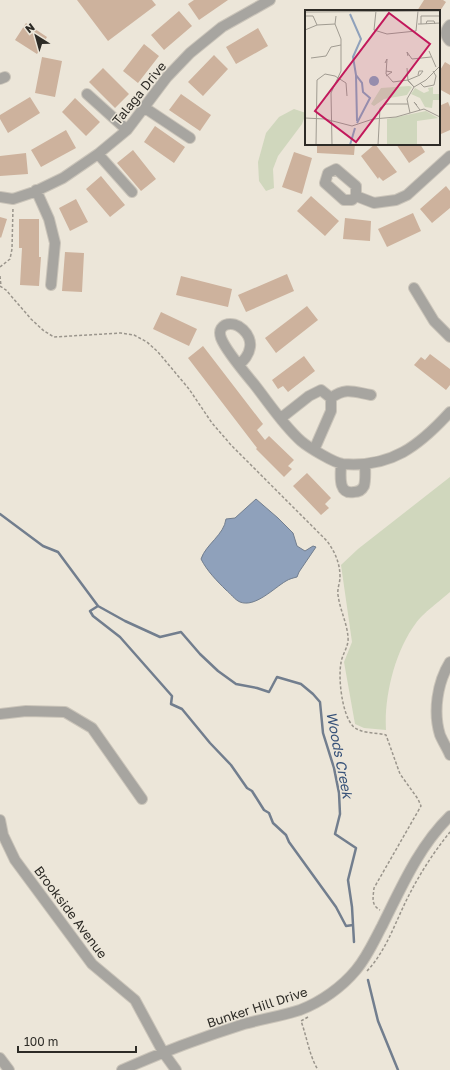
<svg xmlns="http://www.w3.org/2000/svg" width="450" height="1070" viewBox="0 0 450 1070" font-family="'Golos Text',sans-serif">
<style>
.green{fill:#d0d7bd}
.water{fill:#8fa1bb;stroke:#727e8e}
.lines{fill:none;stroke-linecap:round;stroke-linejoin:round}
.stream{stroke:#727e8e;stroke-width:2.5}
.building{fill:#cdb29d}
.minor-casing{stroke:#cac4b9;stroke-width:12}
.path{stroke:#9a958c;stroke-width:1.5;stroke-dasharray:3 2;stroke-linecap:butt}
.minor{stroke:#a7a5a0;stroke-width:10}
.labels{text-anchor:middle;dominant-baseline:central;stroke-width:3;stroke-linejoin:round;paint-order:stroke}
.street-label{font-size:13px;fill:#2d2b26;stroke:#ece6d9}
.water-label{font-size:14px;font-style:italic;fill:#375279;stroke:#ece6d9}
.inset-river{fill:none;stroke:#8fa1bb;stroke-width:2}
.inset-road{fill:none;stroke:#a09b91;stroke-width:1}
.view{fill:#c2185b;fill-opacity:0.15;stroke:#c2185b;stroke-width:2}
.inset-edge{fill:none;stroke:#2d2b26;stroke-width:2}
</style>
<rect width="100%" height="100%" fill="#ece6d9"/>
<path class="green" d="M294,109L306,113L302,124L278,156L273,169L274,188L266,191L259,181L258,162L266,133L279,117Z
M450,477V592C441,600 422,614 416,623C395,651 384,696 386,730L364,728L355,724L344,662L352,642L341,565L358,549Z"/>
<path class="water" d="M256,499L278,518L293,533L297,546L305,551L313,546L316,547L299,572L297,577C293,578 289,579 286,581C274,588 255,608 240,602C235,600 230,593 226,590C217,581 207,571 201,559C206,544 224,535 226,519L235,518Z"/>
<g class="lines">
<path class="stream" d="M0,514L43,546L58,552L98,606L125,621L160,637L181,632L200,654L218,671L236,684L257,688L269,692L277,677L301,684L313,694L320,702L323,733L334,768L339,793L340,814L335,834L356,848L348,880L352,907L354,942
M98,606L90,611L93,616L120,637L172,696L171,704L182,709L210,743L231,765L247,788L252,791L264,810L269,813L273,823L286,835L289,842L336,907L346,926L353,925
M368,980L378,1021L398,1070"/>
</g>
<path class="building" d="M77,0H152L156,5L108,41Z
M194,0H228L199,20L188,4Z
M424,0H443L446,2L440,11H417Z
M179,11L192,26L164,50L151,35Z
M26,23L47,37L37,54L15,40Z
M258,28L268,46L236,64L226,47Z
M144,44L159,56L138,83L123,71Z
M214,55L228,69L203,96L188,82Z
M42,57L62,61L55,97L35,93Z
M445,62L450,65V95L439,89V72Z
M103,68L129,94L115,108L89,82Z
M181,94L211,115L200,131L169,110Z
M30,97L40,113L8,133L0,119V115Z
M75,98L100,122L86,136L62,112Z
M448,102L450,107V130L441,134L439,130V106Z
M155,126L185,147L174,163L144,142Z
M66,130L76,148L41,167L31,150Z
M317,144H355L354,155L317,153Z
M375,144L397,172L383,181L379,177L378,179L361,156Z
M396,144H420L425,152L409,163Z
M133,150L156,179L141,191L117,163Z
M294,152L312,158L302,194L282,187Z
M26,153L28,174L0,176V156Z
M101,176L125,205L110,217L86,189Z
M446,186L450,191V208L432,223L420,209Z
M311,196L339,221L325,236L297,211Z
M76,199L88,222L70,231L59,208Z
M413,213L421,231L387,247L378,229Z
M0,217L7,219L1,238L0,237Z
M345,218L371,221L370,241L343,239Z
M19,219H39V257H41L39,286L20,285L22,248H19Z
M65,252L84,253L82,292L62,291Z
M287,274L294,291L246,312L238,295Z
M181,276L232,289L228,307L176,295Z
M307,306L318,320L276,353L265,338Z
M161,312L197,329L189,346L153,329Z
M203,346L263,424L257,430L265,440L269,436L294,460L288,466L292,469L284,477L256,449L257,448L188,358Z
M430,354L450,369V385L446,390L414,365L421,357L425,360Z
M304,356L315,371L288,392L283,386L278,389L272,380Z
M307,473L331,498L325,504L329,508L321,515L293,486Z"/>
<g class="lines">
<g class="minor-casing">
<path id="minor" d="M450,25C445,30 445,36 450,41
M0,79L5,77
M87,94L127,130
M145,108L190,138
M98,154L132,192
M336,169L356,186V196L352,200H344L325,183L328,173Z
M36,190L49,219L55,243L51,285
M356,196L374,203L396,200L407,195L450,156
M0,197L13,199L34,192L63,178L98,154L127,130L167,77L190,53L222,27L270,0
M414,288L434,321L450,337
M239,365C244,360 249,355 250,347C252,335 238,320 225,325C220,328 219,332 221,338C226,351 245,373 254,384C269,403 283,425 301,441C308,447 334,463 343,464C391,468 419,446 450,412
M331,398C346,387 354,392 371,395
M281,418L309,396L321,390L331,398V411L314,450
M341,464C341,474 337,495 354,492C358,492 362,490 364,486C366,480 365,470 365,464
M450,662C437,683 433,712 440,735C443,742 447,748 450,755
M0,714L26,711L65,712L92,728L142,799
M0,820L3,835L15,860L92,964L135,1000L163,1052L176,1070
M0,1058L9,1070
M122,1070C162,1052 203,1037 244,1024C262,1019 282,1016 300,1010C321,1002 342,987 356,970C367,957 374,941 382,926C401,888 419,846 450,816"/>
</g>
<path class="path" d="M0,267L10,259L12,249L13,207
M0,276L1,286
M0,286L6,290L31,319L44,331L54,337L121,333L134,335L147,342L158,352L189,389L212,423L231,445L327,541C335,552 340,563 340,577C340,583 337,589 338,595C340,610 347,623 348,637C349,647 342,654 341,663C338,678 342,713 352,725C359,734 375,732 386,735L400,774L418,799L421,806L374,888C373,898 371,905 380,910
M367,971C386,951 395,923 407,899C419,875 433,853 450,832
M308,1017L301,1021C307,1037 309,1055 318,1070"/>
<use href="#minor" class="minor"/>
</g>
<g class="labels">
<g class="street-label">
<text transform="translate(139 93) rotate(-51)">Talaga Drive</text>
<text transform="translate(71 912) rotate(53)">Brookside Avenue</text>
<text transform="translate(257 1007) rotate(-18)">Bunker Hill Drive</text>
</g>
<g class="water-label">
<text transform="translate(340 755) rotate(79)">Woods Creek</text>
</g>
</g>
<g transform="translate(305 10)">
<rect width="135" height="135" fill="#ece6d9"/>
<path d="M104,76L107,77L102,85L79,89L69,96L66,94L76,78ZM128,77V84H135V90H128L127,98L120,97L115,88L106,84L110,78L119,83L124,81L123,78ZM121,101L133,108L112,111V135H82V109Z" fill="#d0d7bd"/>
<path d="M64 71a5 5 0 1 1 10 0a5 5 0 1 1-10 0Z" fill="#8fa1bb"/>
<path class="inset-river" d="M45,4L56,29L48,47L51,65L57,73L58,82L65,88L52,113M51,65L52,111M45,135L50,118"/>
<path class="inset-road" d="M71,1L69,20L82,24L111,21L113,1M0,2L135,1M0,6H8L12,15M113,14H116V6H135M116,14L135,13V10M121,14L122,11H129L130,14M0,20L12,15L30,14M124,41L131,57M103,46L102,42L107,49L126,47M6,48L21,46L26,37L36,35M80,53L82,49L81,64L88,72L103,70L115,65L118,61H114L113,65M102,58L103,71L109,77L103,70M81,61L87,62L81,66M115,73L119,77L129,75L131,66L128,61M112,95L109,92L115,100M105,103L102,89L109,77L121,70L135,56M0,108L20,109L47,116L68,109L91,107L119,99L135,107M11,135L12,70L20,64L30,66L41,73L42,86M27,135L26,83L36,61V29L30,14L31,6M73,135L75,98L81,94H103"/>
<path class="view" d="M84,3L125,34L51,132L10,101Z"/>
<rect width="135" height="135" class="inset-edge"/>
</g>
<g transform="translate(36 36) rotate(323)" stroke="#ece6d9" stroke-width="3" paint-order="stroke">
<path d="M0-3L7 15L0 10L-7 15Z" fill="#2d2b26"/>
<text y="-6" font-size="11" font-weight="bold" text-anchor="middle" fill="#2d2b26">N</text>
</g>
<path d="M18 1046v6h118v-6" fill="none" stroke="#2d2b26" stroke-width="2"/>
<text x="24" y="1046" font-size="12" fill="#2d2b26" stroke="#ece6d9" stroke-width="3" paint-order="stroke">100 m</text>
</svg>
